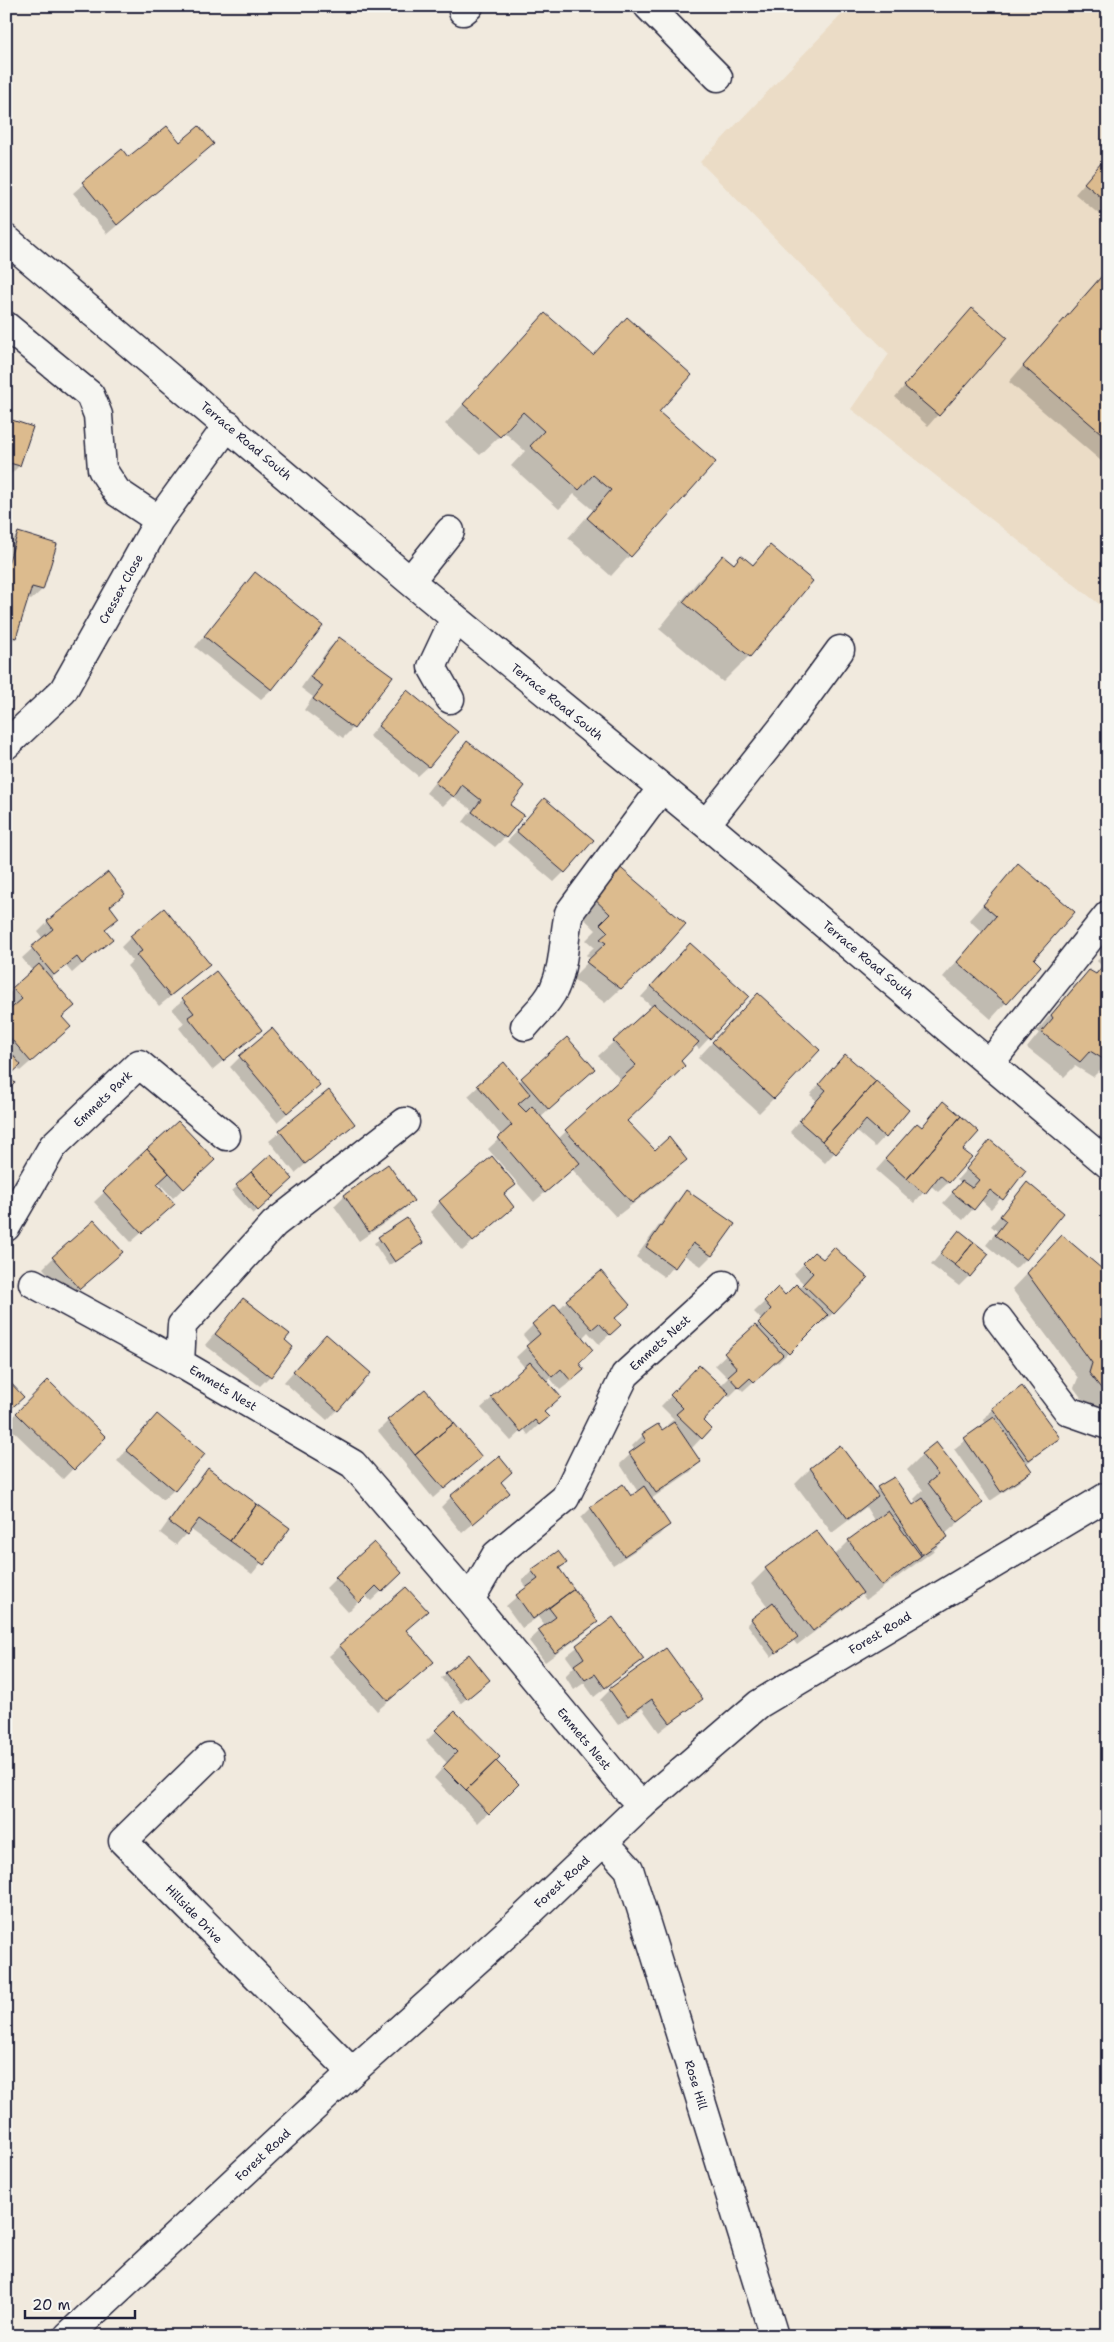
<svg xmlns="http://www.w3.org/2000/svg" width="1114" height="2342" viewBox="0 0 1114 2342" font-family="'Shantell Sans',sans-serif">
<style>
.built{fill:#ebdcc6}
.shadow{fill:#0003}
.building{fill:#dcbb8e;stroke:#22223b}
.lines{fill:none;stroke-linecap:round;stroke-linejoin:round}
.minor-casing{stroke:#22223b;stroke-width:31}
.major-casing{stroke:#22223b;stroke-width:31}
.minor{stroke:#f6f6f2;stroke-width:28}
.major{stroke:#f6f6f2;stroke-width:28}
.labels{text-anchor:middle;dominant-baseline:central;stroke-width:5;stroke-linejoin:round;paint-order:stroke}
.street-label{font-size:12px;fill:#22223b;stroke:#f6f6f2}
</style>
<rect width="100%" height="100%" fill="#f1eade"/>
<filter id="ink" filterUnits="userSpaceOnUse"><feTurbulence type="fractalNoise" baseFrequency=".02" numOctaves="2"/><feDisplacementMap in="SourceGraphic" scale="10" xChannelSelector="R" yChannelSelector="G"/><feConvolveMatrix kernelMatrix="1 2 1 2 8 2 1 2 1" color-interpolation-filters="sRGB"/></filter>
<g filter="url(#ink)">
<path class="built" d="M850,6H1108V611L851,409L889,354L700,162Z"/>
<path class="shadow" d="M180,144H213L107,234L73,193L122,151L128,159Z
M1108,156V220L1107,221L1075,194Z
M1108,268V467L1009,382Z
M545,315L592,356L627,319L658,412L714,462L611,576L568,538L593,510L574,494L559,509L511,466L525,451L504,432L480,455L445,424Z
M962,320L1005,338L928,426L895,397Z
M6,419L19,466L9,476L6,475Z
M18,534L42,590L31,600L27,598L15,638L6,647V549L8,544Z
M770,547L811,581L749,656L723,682L659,629L697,582L723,557L733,565L742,556L752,565Z
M255,573L272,689L261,699L195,647Z
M340,638L353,728L343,738L304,710L313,697L301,688L329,648Z
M407,692L429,766L418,776L369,736Z
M467,742L508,805L505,837L495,847L463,822L472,810L453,796L443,806L426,793Z
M544,799L564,872L554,882L507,842Z
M1018,865L1032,959L1039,966L991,1019L943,977L982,932L969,920Z
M601,881L643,968L605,1003L572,978L591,959L586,955L594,947L586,940L596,930L574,909Z
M123,894L109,908L117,918L104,930L111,939L72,973L66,966L50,979L61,1018L59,1037L20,1071L17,1067L8,1077L6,1090V1015L12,1009L6,1002V996L33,972L22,958L43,939L38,932L48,922Z
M131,937L198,974L159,1006L127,966L132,961L121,947Z
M1108,949V1062L1093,1077L1075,1066L1064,1077L1027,1048L1039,1033L1037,1031L1074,986L1089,971L1094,975L1102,966L1097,961Z
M680,954L748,996L699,1049L695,1045L626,1121L655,1152L685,1160L670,1175L616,1217L572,1169L534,1202L488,1149L502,1136L468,1096L503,1064L519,1082L567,1039L594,1069L540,1118L558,1139L621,1080L598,1056L652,1007L641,997Z
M215,973L260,1030L212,1070L179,1028L184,1023L172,1009Z
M743,1009L774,1098L759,1113L698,1058Z
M240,1057L308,1095L277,1122L230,1067Z
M835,1066L908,1111L875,1147L855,1130L825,1163L790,1132L817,1101L810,1095Z
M329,1092L354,1124L295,1173L269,1141Z
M943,1103L962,1150L949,1182L938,1192L930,1185L914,1203L876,1170L907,1135L921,1128Z
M178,1122L203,1170L173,1198L158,1182L156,1185L163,1214L131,1242L94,1202Z
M990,1142L1025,1171L991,1209L981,1200L963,1220L943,1203L961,1183L957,1180Z
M271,1156L287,1184L253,1214L232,1191Z
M388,1166L412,1201L402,1211L359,1241L334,1206L344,1196Z
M1027,1184L1025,1259L1015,1269L986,1245L997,1231L991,1226Z
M514,1185L503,1195L513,1207L462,1251L430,1212L440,1202Z
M686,1192L733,1224L711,1256L701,1266L683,1254L664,1277L636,1257L676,1202Z
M406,1220L422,1243L389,1266L374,1243Z
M959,1232L969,1276L959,1286L931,1265Z
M1047,1252L1108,1276V1423L1091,1411L1074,1388L1078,1378L1012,1289Z
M814,1253L833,1313L823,1323L821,1320L778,1363L776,1361L743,1391L739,1387L729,1397L726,1394L701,1421L710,1429L691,1449L700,1462L690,1472L651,1499L669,1524L659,1535L613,1565L581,1518L591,1508L630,1497L638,1492L620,1464L635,1450L632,1446L643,1435L658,1426L662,1432L669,1427L667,1425L674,1419L661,1406L699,1367L720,1386L728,1378L715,1365L762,1320L754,1312L778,1289L785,1297L804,1284L794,1274Z
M53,1258L111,1262L69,1298L43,1268Z
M243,1300L270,1376L260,1386L205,1345Z
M567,1301L629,1305L614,1319L620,1325L599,1344L588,1332L582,1338L573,1380L560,1390L550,1378L546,1382L542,1412L547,1417L528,1435L524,1429L511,1441L481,1408L525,1368L516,1357L530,1344L523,1335L533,1325L558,1310Z
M316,1346L337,1410L327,1420L284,1382Z
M48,1382L104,1437L63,1479L6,1424Z
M993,1409L1058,1438L1026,1464L1030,1471L1020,1481L990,1501L954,1449L986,1424L983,1419Z
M157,1416L174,1490L163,1500L117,1461Z
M388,1421L480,1457L433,1498L378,1431Z
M840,1447L874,1493L878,1488L912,1507L917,1503L914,1499L923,1490L907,1470L922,1455L981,1503L945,1534L947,1537L932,1552L866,1600L861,1593L847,1607L797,1645L793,1640L771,1657L747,1624L768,1607L751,1584L766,1569L816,1532L834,1556L849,1541L875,1522L866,1507L832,1533L795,1484L810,1469Z
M208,1470L288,1529L252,1574L190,1529L176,1545L160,1533L198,1480Z
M500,1483L509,1493L462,1533L441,1507L451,1497Z
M565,1563L559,1570L596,1622L586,1632L545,1662L529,1641L545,1626L538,1617L522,1628L506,1606L527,1588L522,1581L532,1571Z
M336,1578L390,1583L371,1601L365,1595L348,1612L326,1588Z
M406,1588L405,1631L422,1672L377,1711L329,1656Z
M613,1619L642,1659L594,1697L584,1683L574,1690L565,1676L574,1667L566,1656Z
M446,1674L484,1685L461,1703L441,1678Z
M610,1690L701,1699L659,1732L642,1708L618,1725L600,1700Z
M455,1713L517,1784L478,1823L434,1778L447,1763L426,1741Z"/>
<path class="building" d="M167,126L180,142L199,126L214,144L117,225L82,182L122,149L128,157Z
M1108,155V203L1084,183Z
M1108,269V439L1023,366Z
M972,308L1007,338L939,416L904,386Z
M545,313L593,355L627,317L692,375L659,412L716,462L631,557L587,518L611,490L593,475L579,490L530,446L544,431L523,412L500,437L463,404Z
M6,418L33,427L20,466L6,462Z
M18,532L57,544L43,590L32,587L16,638L6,635V570Z
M770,545L813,581L750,657L683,602L723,555L734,564L741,555L753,565Z
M255,572L323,626L272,690L204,636Z
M339,637L393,676L354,729L313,699L323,686L310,677Z
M407,690L458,732L429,767L378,726Z
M467,741L525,786L510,805L524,815L506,838L472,812L481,800L462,785L454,797L435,783Z
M544,798L594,840L565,873L516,831Z
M1018,863L1075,912L1034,959L1041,966L1007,1004L957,962L996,916L983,905Z
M616,864L686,924L660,953L621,989L586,962L606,943L600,939L608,932L600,924L610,914L588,893Z
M108,872L125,894L110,906L119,918L105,929L113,939L82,964L77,957L54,975L31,947L53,929L47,921Z
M164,908L210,964L170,996L136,955L142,951L130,936Z
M690,943L749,996L710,1039L651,986Z
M1108,960V1062L1090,1051L1080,1062L1041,1032L1053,1018L1051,1015L1089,970L1096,974Z
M39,964L75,1006L62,1017L71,1027L31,1062L6,1033V1013L22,999L12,988Z
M216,971L262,1030L223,1061L188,1017L194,1013L182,998Z
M758,993L820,1050L774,1099L712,1042Z
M654,1004L699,1042L681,1061L685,1066L627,1121L655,1150L669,1137L687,1160L632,1203L565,1130L636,1065L613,1041Z
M272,1028L320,1085L287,1113L239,1056Z
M567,1037L595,1069L549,1110L521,1078Z
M6,1047L21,1065L9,1076L15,1083L6,1091Z
M845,1054L876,1081L822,1141L799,1121L826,1090L819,1084Z
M504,1062L530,1094L518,1104L526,1112L532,1106L580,1163L545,1193L498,1138L512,1125L477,1085Z
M876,1081L909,1110L886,1138L866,1120L836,1154L822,1141Z
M329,1090L355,1124L305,1164L279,1130Z
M943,1101L961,1116L907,1179L885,1159L917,1123L922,1127Z
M961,1116L979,1132L963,1150L972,1157L949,1183L940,1175L925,1194L907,1179Z
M178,1121L215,1160L184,1189L147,1149Z
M990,1140L1026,1170L1003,1200L990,1190L974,1210L952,1192L962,1181L972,1188L979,1180L966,1169Z
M147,1149L169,1173L157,1184L175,1204L142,1233L103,1191Z
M271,1154L293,1179L273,1197L251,1172Z
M492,1156L516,1185L504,1194L514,1207L473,1242L439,1201Z
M388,1164L414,1201L369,1232L344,1195Z
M251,1172L273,1197L258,1211L236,1185Z
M1027,1182L1064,1213L1026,1260L995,1235L1006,1221L1000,1216Z
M686,1190L735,1224L712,1256L693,1243L675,1268L646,1247Z
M407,1218L423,1243L395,1262L378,1237Z
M94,1220L123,1252L80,1289L52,1257Z
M959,1230L974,1242L955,1265L940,1254Z
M1062,1235L1108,1274V1397L1089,1373L1092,1363L1027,1273Z
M974,1242L989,1254L970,1277L955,1265Z
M834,1247L868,1278L834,1314L803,1284L813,1273L803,1263L814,1252L823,1259Z
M601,1271L630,1305L615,1318L621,1325L610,1335L599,1323L592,1329L566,1300Z
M796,1284L828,1315L789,1354L758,1323L771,1309L764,1301L778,1287L785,1295Z
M243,1298L290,1334L285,1340L293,1347L271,1377L215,1334Z
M555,1304L593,1350L579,1363L584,1370L571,1381L561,1369L552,1377L526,1346L540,1334L532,1324Z
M755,1325L783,1355L754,1382L750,1378L739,1388L728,1376L737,1368L724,1353Z
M326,1334L371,1373L338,1411L293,1371Z
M530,1362L561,1397L544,1412L549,1417L539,1425L535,1420L521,1432L491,1397Z
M699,1365L729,1393L703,1421L711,1429L702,1439L676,1414L683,1408L670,1395Z
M6,1378L24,1397L6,1413Z
M48,1380L106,1437L74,1470L16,1413Z
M1022,1386L1060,1438L1029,1460L992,1408Z
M425,1389L454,1423L415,1455L387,1420Z
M157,1414L205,1454L175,1491L126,1450Z
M994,1417L1032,1471L1001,1492L964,1438Z
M674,1422L701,1462L656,1493L629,1453L646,1441L642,1434L658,1424L662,1430Z
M454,1423L482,1457L444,1489L415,1455Z
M936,1442L983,1503L958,1522L928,1483L938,1475L921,1454Z
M840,1445L878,1496L848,1519L810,1468Z
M499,1456L512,1472L501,1482L510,1493L473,1524L450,1496Z
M208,1468L257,1504L230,1541L199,1519L187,1535L169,1522Z
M894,1477L913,1505L923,1498L948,1537L922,1555L877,1487Z
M623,1484L631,1496L644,1486L670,1525L624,1556L590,1507Z
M257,1504L290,1528L264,1565L230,1541Z
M888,1511L921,1556L882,1586L848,1540Z
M816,1530L863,1593L813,1631L765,1568Z
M374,1542L402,1573L382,1592L376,1586L359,1603L335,1577Z
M558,1551L567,1563L559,1568L574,1589L533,1619L516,1595L538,1579L531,1570Z
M406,1587L428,1611L406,1630L434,1662L388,1701L339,1645Z
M574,1589L598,1622L555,1653L538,1630L556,1617L549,1608Z
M773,1602L798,1637L776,1653L751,1619Z
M613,1617L644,1659L605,1688L595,1674L585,1680L574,1665L584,1658L576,1645Z
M666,1648L703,1699L670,1723L652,1699L628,1716L609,1689Z
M469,1654L490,1680L467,1699L445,1673Z
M455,1711L500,1757L466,1790L443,1767L457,1752L435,1730Z
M496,1761L519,1784L489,1814L466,1790Z"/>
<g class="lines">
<g class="minor-casing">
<path id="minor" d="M648,6L718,77
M463,11L469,6
M6,239L410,581L706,824L1108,1164
M6,326L90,395L98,415L102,469L117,492L159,520
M410,581L450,531
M450,699L432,667L455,618
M6,745L63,691L159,520L228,425
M706,824L791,717L840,650
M525,1026C534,1015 548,1003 554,989C565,965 563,939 569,913L662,788
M990,1063L1108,915
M6,1227L53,1146L139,1064L226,1136
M33,1283L180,1363L353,1464L470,1600L627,1790L642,1805
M998,1318L1068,1411L1108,1425
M180,1363L182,1325L274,1224L405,1122
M470,1600L496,1555L565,1498L625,1375L724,1285
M209,1757L123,1841L352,2072
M604,1842L629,1869L774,2336"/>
</g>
<g class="major-casing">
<path id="major" d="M68,2336L352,2072L515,1926L642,1805L759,1704L1108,1496"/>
</g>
<use href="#minor" class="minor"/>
<use href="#major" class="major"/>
</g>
</g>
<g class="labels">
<g class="street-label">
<text transform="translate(246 441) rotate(40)">Terrace Road South</text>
<text transform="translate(121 589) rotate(-61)">Cressex Close</text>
<text transform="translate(557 702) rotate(39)">Terrace Road South</text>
<text transform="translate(868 960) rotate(40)">Terrace Road South</text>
<text transform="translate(103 1099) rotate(-44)">Emmets Park</text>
<text transform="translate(660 1343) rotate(-42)">Emmets Nest</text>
<text transform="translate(223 1388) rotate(31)">Emmets Nest</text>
<text transform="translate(880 1633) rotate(-31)">Forest Road</text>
<text transform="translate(584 1739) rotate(50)">Emmets Nest</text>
<text transform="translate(562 1882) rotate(-43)">Forest Road</text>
<text transform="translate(194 1914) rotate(46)">Hillside Drive</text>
<text transform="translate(696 2085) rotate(73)">Rose Hill</text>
<text transform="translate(263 2155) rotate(-43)">Forest Road</text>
</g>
</g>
<rect width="1114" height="2342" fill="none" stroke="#f6f6f2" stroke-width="25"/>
<rect x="12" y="12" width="1089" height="2317" fill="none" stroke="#22223b" stroke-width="2" filter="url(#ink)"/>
<path d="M25 2310v8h110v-8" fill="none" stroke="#22223b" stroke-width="2.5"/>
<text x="32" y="2310" font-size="15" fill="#22223b" stroke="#f6f6f2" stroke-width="4" paint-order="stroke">20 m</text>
</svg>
